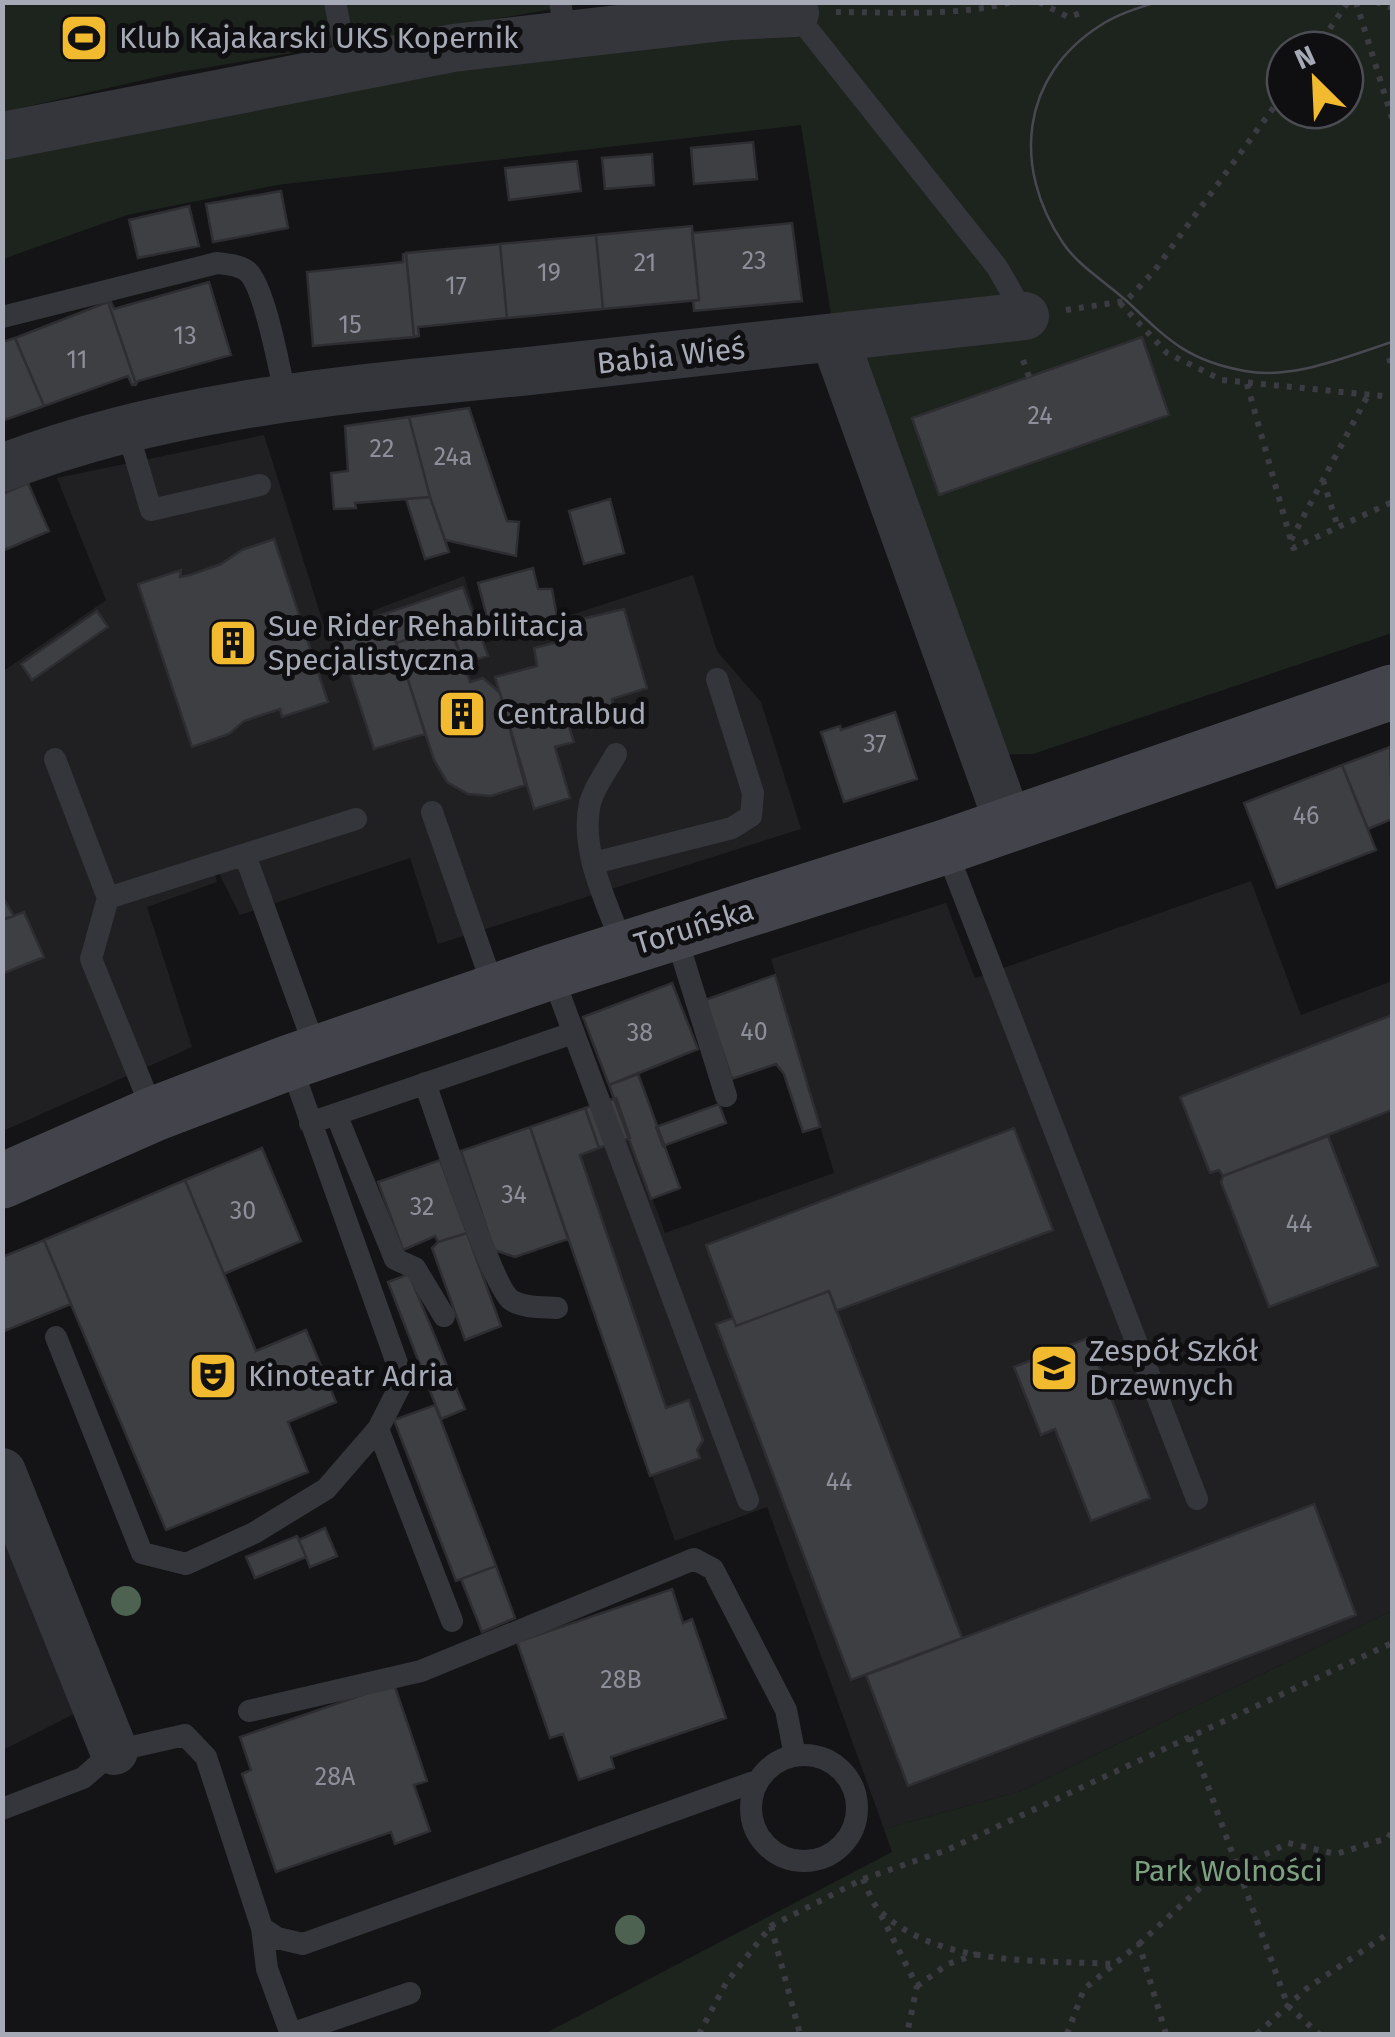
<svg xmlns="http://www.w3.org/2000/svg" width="1395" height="2037" viewBox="0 0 1395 2037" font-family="'Fira Sans',sans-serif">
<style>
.built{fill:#202023}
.green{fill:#1c241d;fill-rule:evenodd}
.building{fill:#3e3f43;stroke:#2e2e32;stroke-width:2.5}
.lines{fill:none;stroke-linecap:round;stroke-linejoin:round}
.path{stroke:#3b3c42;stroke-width:6;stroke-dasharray:5 8;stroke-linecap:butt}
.lane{stroke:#35363b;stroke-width:22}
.street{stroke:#35363b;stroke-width:48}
.secondary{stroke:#43444b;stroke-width:55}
.tram{stroke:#484950;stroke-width:2.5}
.tree{fill:#4d6251}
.labels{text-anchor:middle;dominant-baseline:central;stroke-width:10;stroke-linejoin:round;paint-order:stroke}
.number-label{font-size:25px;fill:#8c8f99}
.poi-label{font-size:30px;fill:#a6aab6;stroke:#0f0f11;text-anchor:start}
.street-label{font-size:30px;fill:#a6aab6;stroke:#0f0f11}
.park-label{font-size:30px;fill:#7ca181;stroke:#0f0f11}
</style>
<rect width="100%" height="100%" fill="#141416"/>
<path class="built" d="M264,435L325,629L464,576L485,643L693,575L717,651L761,702L801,829L438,944L410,858L240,915L210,855L217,882L147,907L192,1047L3,1131L2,672L106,600L57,478Z
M1251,881L1301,1015L1392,981V1611L1021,1791L884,1829L767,1507L675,1541L530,1127L616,1098L665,1233L834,1173L771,959L946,903L975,978Z
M2,1526L74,1714L3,1750H2Z"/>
<path class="green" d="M2,3H589L174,73L3,112Z
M776,3H1392V633L1033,754L985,755L835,340L801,125L277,185L127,215L3,259V143ZM1285,50H1345V110H1285Z
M1392,1611V2034H544L892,1852L884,1829L1021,1791Z"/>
<path class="building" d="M753,142L757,179L694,184L691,148Z
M652,154L654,185L605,189L602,158Z
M577,161L581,191L509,200L505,168Z
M281,191L288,228L213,242L206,204Z
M189,206L199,246L138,258L129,220Z
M792,223L802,301L694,311L693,301L699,300L692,233Z
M692,226L699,300L603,309L596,235Z
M596,235L603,309L507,318L500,244Z
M500,244L507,318L418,327L419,336L414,337L406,253Z
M406,253L414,337L313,346L307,272L403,262V254Z
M209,282L231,355L138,381L136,384L108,302H111L114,309Z
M108,302L136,384L132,385L128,376L44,406L15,338Z
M1142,337L1169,415L939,495L912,418Z
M15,338L44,406L2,421V342Z
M469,408L507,521L519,522L516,556L445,540L430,497L409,417Z
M409,417L430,497L355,503L356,508L334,509L331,473L348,471L345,426Z
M28,483L49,531L2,551V494Z
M430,497L449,552L425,559L406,499Z
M610,499L624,553L584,564L569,511Z
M274,539L328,702L282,717L280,709L244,721L229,734L192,747L138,584L181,570L180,577L190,575L221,564L242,550Z
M533,568L538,589H552L557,617L491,633L478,583Z
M463,587L488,656L464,663L450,627L396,643L387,613Z
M624,609L647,688L612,699L613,706L567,720L574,742L555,747L570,798L534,809L495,677L537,666L534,648L586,635L582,619Z
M97,611L108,627L32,680L21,664Z
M387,613L425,734L374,749L335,629Z
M450,627L470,682L483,678L500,693L525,785L491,796L468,794L447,782L434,760L396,643Z
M895,712L917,779L844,802L821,732L840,726L841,730Z
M1390,747L1392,819L1368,829L1342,765Z
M1342,765L1376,850L1277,888L1244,803Z
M2,896L14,916L2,920Z
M24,912L44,957L2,974V920Z
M775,975L820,1127L803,1132L784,1074L776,1064L732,1079L705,1000Z
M672,983L698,1049L609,1085L583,1017Z
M1392,1015V1110L1223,1176L1219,1170L1210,1173L1180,1097Z
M638,1074L680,1188L651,1199L609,1085Z
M616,1098L630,1138L599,1148L585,1108Z
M719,1104L726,1123L663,1146L656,1127Z
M585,1108L599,1148L580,1155L666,1408L689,1400L703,1440L697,1450L700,1458L650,1476L530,1127Z
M530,1127L568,1239L515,1257L494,1250L461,1151Z
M1014,1128L1053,1230L836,1311L829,1291L736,1326L706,1245Z
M1328,1136L1378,1266L1269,1307L1221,1182L1223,1176Z
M262,1148L301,1241L224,1274L185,1180Z
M440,1160L467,1233L438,1242L435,1236L403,1250L378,1182Z
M185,1180L256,1351L306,1330L336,1402L288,1422L308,1472L166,1530L44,1240Z
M467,1233L501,1326L465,1340L432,1248L438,1242Z
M44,1240L71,1304L2,1332V1257Z
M409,1274L465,1409L441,1419L388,1282Z
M829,1291L962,1638L851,1680L716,1324L733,1318L736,1326Z
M1088,1338L1150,1498L1091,1521L1055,1429L1041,1435L1014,1367Z
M435,1405L496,1566L456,1581L394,1420Z
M1314,1504L1356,1615L908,1786L866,1675Z
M325,1528L337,1556L310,1567L299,1540Z
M297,1536L306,1557L255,1578L246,1557Z
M496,1566L515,1618L482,1632L461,1579Z
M672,1589L683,1623L692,1619L726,1718L611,1757L614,1768L579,1780L563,1734L550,1738L517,1642Z
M394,1684L427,1781L414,1785L430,1831L395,1844L391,1832L276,1872L242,1774L251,1770L240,1737Z"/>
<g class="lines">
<path class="path" d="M1039,2L1068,17L1081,13
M1356,2L1392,118
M1376,2L1392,8
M836,12C890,12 959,17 1011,2
M1315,50L1348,2
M1120,303L1167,353L1222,380L1392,397
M1066,310L1126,301L1155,270L1285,92
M1389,358L1392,367
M1023,360L1029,377
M1247,384L1293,548L1392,502
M1323,480L1338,527
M1291,540L1368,395
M1190,1737L1288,2006L1319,2034
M863,1879C868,1890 873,1906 882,1913C942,1967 1040,1960 1115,1964
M881,1915L917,1986L907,2034
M771,1926L800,2034
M1139,1944L1202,1886L1288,1843L1336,1854L1388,1838L1392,1831
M917,1986L948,1964L977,1954
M699,2034L726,1983L771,1926L863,1879L947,1850L1392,1643
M1067,2034L1084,1989L1139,1944L1166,2034
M1257,2034L1306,1989L1392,1931"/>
<path class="lane" d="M335,2L348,68
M560,2L566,37
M798,8L795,13L997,267L1025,316
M2,317L217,263C227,264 239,265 247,271C265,286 280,372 286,399
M127,429L151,510L260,485
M616,754C608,769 594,787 590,803C579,851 608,905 624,949
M55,759L108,898L91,959L154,1114
M432,812L495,992
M945,847L1197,1499
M245,855L317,1053
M594,863L732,828L751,816L753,793L717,679
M108,898L356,819
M675,933L726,1096
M551,972L748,1500
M290,1063L403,1380L378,1429L452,1621
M425,1083C437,1117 492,1287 511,1300C523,1308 543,1307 557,1308
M336,1114L395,1259L415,1268L444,1316
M310,1123L573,1033
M56,1337L142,1553L186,1564L254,1533L326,1489L378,1429
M249,1711L421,1671L694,1559L713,1569L786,1710L795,1756
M751 1808a53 53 0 1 1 106 0a53 53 0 1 1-106 0Z
M2,1809L83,1778L114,1751L185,1735L206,1757L262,1928L277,1938L303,1944L759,1780
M262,1928L267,1969L291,2034L410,1993"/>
<path class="street" d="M2,136L453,48L732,16L795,13
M835,340L1009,825
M2,468C169,403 352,389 529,371C694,354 859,335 1025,316
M2,1472L114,1751"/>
<path class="secondary" d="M2,1181L154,1114L290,1062L551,972L945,847L1392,692"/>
<path class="tram" d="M1157,2C1138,8 1118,14 1101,25C1020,76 1012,168 1063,243C1079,267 1109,284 1130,304C1169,341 1189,361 1245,371C1293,380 1348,356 1392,342"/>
</g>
<g class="tree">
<circle cx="126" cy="1601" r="15"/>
<circle cx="630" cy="1930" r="15"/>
</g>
<defs>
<g id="stadium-square" transform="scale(2.5)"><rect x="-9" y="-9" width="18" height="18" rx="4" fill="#f2bb2f" stroke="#0f0f11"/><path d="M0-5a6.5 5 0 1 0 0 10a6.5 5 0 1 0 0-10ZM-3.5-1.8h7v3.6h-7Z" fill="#111"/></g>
<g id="building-square" transform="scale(2.5)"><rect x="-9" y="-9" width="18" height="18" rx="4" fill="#f2bb2f" stroke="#0f0f11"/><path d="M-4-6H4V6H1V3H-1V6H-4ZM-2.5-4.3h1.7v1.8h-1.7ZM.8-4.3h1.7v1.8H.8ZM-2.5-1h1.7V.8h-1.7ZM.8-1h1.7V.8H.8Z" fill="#111"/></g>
<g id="university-square" transform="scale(2.5)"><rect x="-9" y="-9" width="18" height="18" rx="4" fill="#f2bb2f" stroke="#0f0f11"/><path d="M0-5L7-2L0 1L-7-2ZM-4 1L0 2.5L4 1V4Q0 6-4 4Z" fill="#111"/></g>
<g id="theatre-square" transform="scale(2.5)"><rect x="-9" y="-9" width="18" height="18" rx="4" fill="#f2bb2f" stroke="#0f0f11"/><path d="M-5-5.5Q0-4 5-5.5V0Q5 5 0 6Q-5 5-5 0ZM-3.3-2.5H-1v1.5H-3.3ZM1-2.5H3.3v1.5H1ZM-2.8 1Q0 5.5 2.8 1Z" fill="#111"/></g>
</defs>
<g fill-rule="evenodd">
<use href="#stadium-square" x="84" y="38"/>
<use href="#building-square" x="233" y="643"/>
<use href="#building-square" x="462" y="714"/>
<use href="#university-square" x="1054" y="1368"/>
<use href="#theatre-square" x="213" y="1376"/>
</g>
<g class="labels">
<g class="number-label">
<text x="754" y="261">23</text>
<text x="645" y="263">21</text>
<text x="549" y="273">19</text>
<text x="456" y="286">17</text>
<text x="350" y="325">15</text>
<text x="185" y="336">13</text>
<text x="77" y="360">11</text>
<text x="1040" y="416">24</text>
<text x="382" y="449">22</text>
<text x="453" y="457">24a</text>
<text x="875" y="744">37</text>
<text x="1306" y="816">46</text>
<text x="754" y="1032">40</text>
<text x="640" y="1033">38</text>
<text x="514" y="1195">34</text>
<text x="422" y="1207">32</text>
<text x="243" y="1211">30</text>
<text x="1299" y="1224">44</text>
<text x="839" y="1482">44</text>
<text x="621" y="1680">28B</text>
<text x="335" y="1777">28A</text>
</g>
<g class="poi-label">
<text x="119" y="38">Klub Kajakarski UKS Kopernik</text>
<text x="268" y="626">Sue Rider Rehabilitacja<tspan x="268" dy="34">Specjalistyczna</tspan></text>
<text x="497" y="714">Centralbud</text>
<text x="1089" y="1351">Zespół Szkół<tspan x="1089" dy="34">Drzewnych</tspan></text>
<text x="248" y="1376">Kinoteatr Adria</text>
</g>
<g class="street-label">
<text transform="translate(671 356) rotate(-6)">Babia Wieś</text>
<text transform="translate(694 927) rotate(-17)">Toruńska</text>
</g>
<g class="park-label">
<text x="1228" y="1871">Park Wolności</text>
</g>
</g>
<rect width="1395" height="2037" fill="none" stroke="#a6aab6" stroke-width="10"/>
<g transform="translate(1315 80) rotate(336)"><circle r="48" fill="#0f0f11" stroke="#4b4d53" stroke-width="2.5"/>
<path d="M0-8L18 38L0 25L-18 38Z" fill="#f2bb2f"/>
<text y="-15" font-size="28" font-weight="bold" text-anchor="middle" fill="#a6aab6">N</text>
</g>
</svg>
